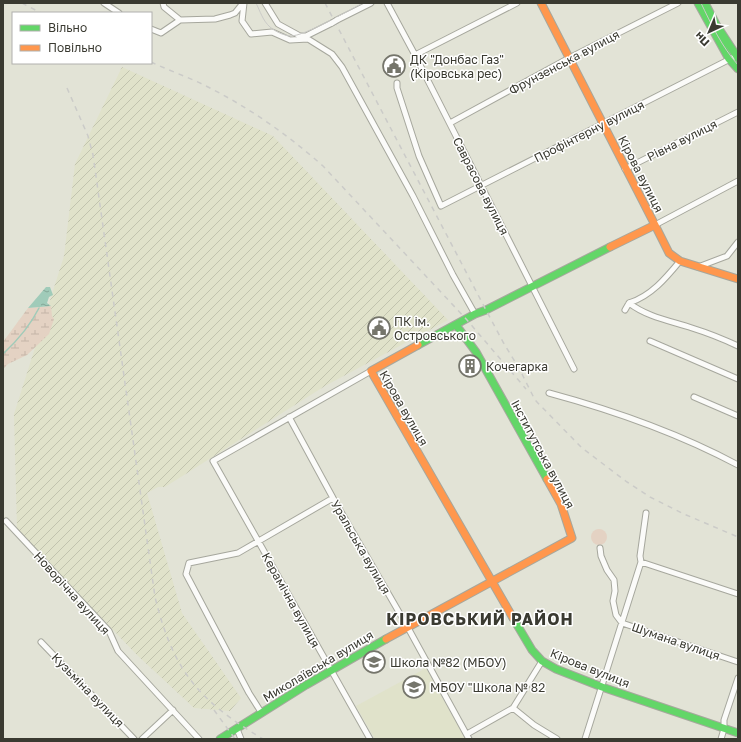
<svg xmlns="http://www.w3.org/2000/svg" width="741" height="742" viewBox="0 0 741 742" font-family="'Golos Text',sans-serif">
<style>
.built{fill:#e0e2ca}
.industrial{fill:url(#industrial-furrows)}
.green{fill:#e4d2c3}
.wetland{fill:url(#wetland-marsh)}
.water{fill:url(#water-ripples)}
.lines{fill:none;stroke-linecap:round;stroke-linejoin:round}
.stream{stroke:#a0cbb9;stroke-width:1.5}
.street-casing{stroke:#a6a79d;stroke-width:7}
.fast-casing{stroke:#a6a79d;stroke-width:9}
.slow-casing{stroke:#a6a79d;stroke-width:9}
.street{stroke:#fbfbf9;stroke-width:5}
.fast{stroke:#63d668;stroke-width:7}
.slow{stroke:#ff974d;stroke-width:7}
.tram{stroke:#cbcbc8;stroke-width:1}
.rail{stroke:#cbcbc8;stroke-width:1.5;stroke-dasharray:5 5;stroke-linecap:butt}
.street-bridge-casing{stroke:#a6a79d;stroke-width:7;stroke-linecap:butt}
.street-bridge{stroke:#fbfbf9;stroke-width:5}
.labels{text-anchor:middle;dominant-baseline:central;stroke-width:3;stroke-linejoin:round;paint-order:stroke}
.poi-label{font-size:12px;fill:#3a3a31;stroke:#fff;text-anchor:start}
.street-label{font-size:12px;fill:#3a3a31;stroke:#fff}
.district-label{font-size:16px;font-weight:bold;letter-spacing:1px;fill:#3a3a31;stroke:#fff}
</style>
<defs>
<pattern id="industrial-furrows" width="10" height="10" patternUnits="userSpaceOnUse"><rect width="10" height="10" fill="#e0e2ca"/><path d="M-1 1l2-2M0 10L10 0M9 11l2-2" fill="none" stroke="#c1c3ae"/></pattern>
<pattern id="wetland-marsh" width="20" height="14" patternUnits="userSpaceOnUse"><rect width="20" height="14" fill="#e4d2c3"/><path d="M1 5h8M5 5V1M11 12h8M15 12V8" fill="none" stroke="#c4b5a8"/></pattern>
<pattern id="water-ripples" width="26" height="14" patternUnits="userSpaceOnUse"><rect width="26" height="14" fill="#a0cbb9"/><path d="M2 4q2-2 4 0t4 0M15 11q2-2 4 0t4 0" fill="none" stroke="#83a697"/></pattern>
</defs>
<rect width="100%" height="100%" fill="#e2e3d6"/>
<path class="built" d="M426,668L465,739H375L356,706Z"/>
<path class="industrial" d="M122,67L273,136L448,320L325,386L165,487H158L147,493L182,613L241,698L230,711L194,708L137,655L17,529L14,414L64,256L75,164Z"/>
<path class="green" d="M591 537a8 8 0 1 1 16 0a8 8 0 1 1-16 0Z"/>
<path class="wetland" d="M51,306L52,316L54,319L49,334L27,355L8,364L3,369V342L28,308Z"/>
<path class="water" d="M46,287H50L53,295L49,297L47,303L51,306L28,308Z"/>
<g class="lines">
<path class="stream" d="M3,354C18,340 30,326 39,308"/>
<g class="street-casing">
<path id="street" d="M104,3L119,13
M163,3L164,7L180,20
M244,3L242,21L251,34L272,32L290,40L308,39L332,54L342,67L413,196L453,275L475,314
M265,3L278,24L300,36H306L332,23
M387,3L415,55L574,369
M337,20L371,3
M151,29L161,33L180,20L215,19L230,15L235,13L243,3
M415,55L517,3
M397,83V88L419,156L441,206L736,56
M450,123L569,58L678,3
M625,169L738,112
M655,225L738,181
M698,267L727,256L738,242
M629,303C647,317 671,321 692,328C708,333 723,339 738,346
M625,310L629,303C651,296 666,278 680,261
M650,341L738,379
M549,393C612,410 680,434 738,465
M694,397L738,416
M289,417L333,498L407,626L469,739
M6,521L109,631L118,651L199,739
M600,548L601,556L607,570L614,580L615,591L613,601L616,615L622,623L738,662
M641,562L738,594
M41,642L134,739
M513,708L542,661
M261,712L249,693L186,574L189,563L238,553L333,498
M237,729L241,739
M467,734L513,708L534,725L557,739
M142,739L173,710
M370,739L213,461L371,371
M585,739L641,562L640,556L646,513
M721,739L724,729V720L738,678"/>
</g>
<g class="fast-casing">
<path id="fast" d="M698,3L729,59L738,69
M705,3L717,26L738,58
M456,325L476,352L547,479
M418,345L475,314L486,310L610,247
M513,618L532,650L542,661L556,669L602,687L738,733
M220,739L306,685L386,639"/>
</g>
<g class="slow-casing">
<path id="slow" d="M541,3L655,225L610,247
M655,225L669,253L680,261L738,279
M418,345L371,371L513,618
M386,639L572,538L561,504L547,479"/>
</g>
<use href="#street" class="street"/>
<use href="#fast" class="fast"/>
<use href="#slow" class="slow"/>
<path class="tram" d="M256,3C260,11 263,21 270,27C276,32 283,35 290,36C303,37 349,10 363,3
M701,3C711,24 722,47 738,65"/>
<path class="rail" d="M22,3L41,13
M325,3L486,310L503,342L520,370L535,400L582,448L627,482L650,497L684,514L738,537
M151,62C170,71 191,78 210,88C251,109 288,135 323,166L467,320L526,389
M67,88L88,136L93,155L155,597C173,671 199,701 263,739
M214,710L235,739"/>
<g class="street-bridge-casing">
<path id="street-bridge" d="M332,23L337,20"/>
</g>
<use href="#street-bridge" class="street-bridge"/>
</g>
<defs>
<g id="civic-ring" transform="scale(1.15)"><circle r="9.5" fill="#fff" stroke="#75756b" stroke-width="1.5"/><path d="M-.6-6.5H3V-4.5H.6V-3L4-1V1h2V6H-6V1h2V-1L-.6-3ZM-1.2 2.5V6h2.4V2.5Z" fill="#75756b"/></g>
<g id="building-ring" transform="scale(1.15)"><circle r="9.5" fill="#fff" stroke="#75756b" stroke-width="1.5"/><path d="M-4-6H4V6H1V3H-1V6H-4ZM-2.5-4.3h1.7v1.8h-1.7ZM.8-4.3h1.7v1.8H.8ZM-2.5-1h1.7V.8h-1.7ZM.8-1h1.7V.8H.8Z" fill="#75756b"/></g>
<g id="school-ring" transform="scale(1.15)"><circle r="9.5" fill="#fff" stroke="#75756b" stroke-width="1.5"/><path d="M0-5L7-2L0 1L-7-2ZM-4 1L0 2.5L4 1V4Q0 6-4 4Z" fill="#75756b"/></g>
</defs>
<g fill-rule="evenodd">
<use href="#civic-ring" x="394" y="66"/>
<use href="#civic-ring" x="379" y="328"/>
<use href="#building-ring" x="470" y="366"/>
<use href="#school-ring" x="374" y="662"/>
<use href="#school-ring" x="414" y="687"/>
</g>
<g class="labels">
<g class="poi-label">
<text x="410" y="59">ДК "Донбас Газ"<tspan x="410" dy="14">(Кіровська рес)</tspan></text>
<text x="394" y="321">ПК ім.<tspan x="394" dy="14">Островського</tspan></text>
<text x="486" y="366">Кочегарка</text>
<text x="390" y="662">Школа №82 (МБОУ)</text>
<text x="430" y="687">МБОУ "Школа № 82</text>
</g>
<g class="street-label">
<text transform="translate(564 62) rotate(-28)">Фрунзенська вулиця</text>
<text transform="translate(589 131) rotate(-27)">Профінтерну вулиця</text>
<text transform="translate(682 140) rotate(-27)">Рівна вулиця</text>
<text transform="translate(641 174) rotate(63)">Кірова вулиця</text>
<text transform="translate(481 186) rotate(63)">Саврасова вулиця</text>
<text transform="translate(404 408) rotate(60)">Кірова вулиця</text>
<text transform="translate(543 454) rotate(62)">Інститутська вулиця</text>
<text transform="translate(361 547) rotate(60)">Уральська вулиця</text>
<text transform="translate(72 593) rotate(48)">Новорічна вулиця</text>
<text transform="translate(291 600) rotate(61)">Керамічна вулиця</text>
<text transform="translate(676 641) rotate(19)">Шумана вулиця</text>
<text transform="translate(318 666) rotate(-31)">Миколаївська вулиця</text>
<text transform="translate(590 668) rotate(22)">Кірова вулиця</text>
<text transform="translate(88 690) rotate(46)">Кузьміна вулиця</text>
</g>
<g class="district-label">
<text x="480" y="619">КІРОВСЬКИЙ РАЙОН</text>
</g>
</g>
<rect width="741" height="742" fill="none" stroke="#3a3a31" stroke-width="8"/>
<rect x="12" y="12" width="140" height="52" fill="#ffffff" stroke="#b0b0ad"/>
<rect x="20" y="25" width="20" height="6" fill="#63d668" stroke="#b0b0ad"/>
<text x="48" y="32" font-size="12" fill="#3a3a31">Вільно</text>
<rect x="20" y="45" width="20" height="6" fill="#ff974d" stroke="#b0b0ad"/>
<text x="48" y="52" font-size="12" fill="#3a3a31">Повільно</text>
<g transform="translate(709 32) rotate(224)" stroke="#ffffff" stroke-width="3" paint-order="stroke">
<path d="M0-3L7 15L0 10L-7 15Z" fill="#3a3a31"/>
<text y="-6" font-size="11" font-weight="bold" text-anchor="middle" fill="#3a3a31">Пн</text>
</g>
</svg>
